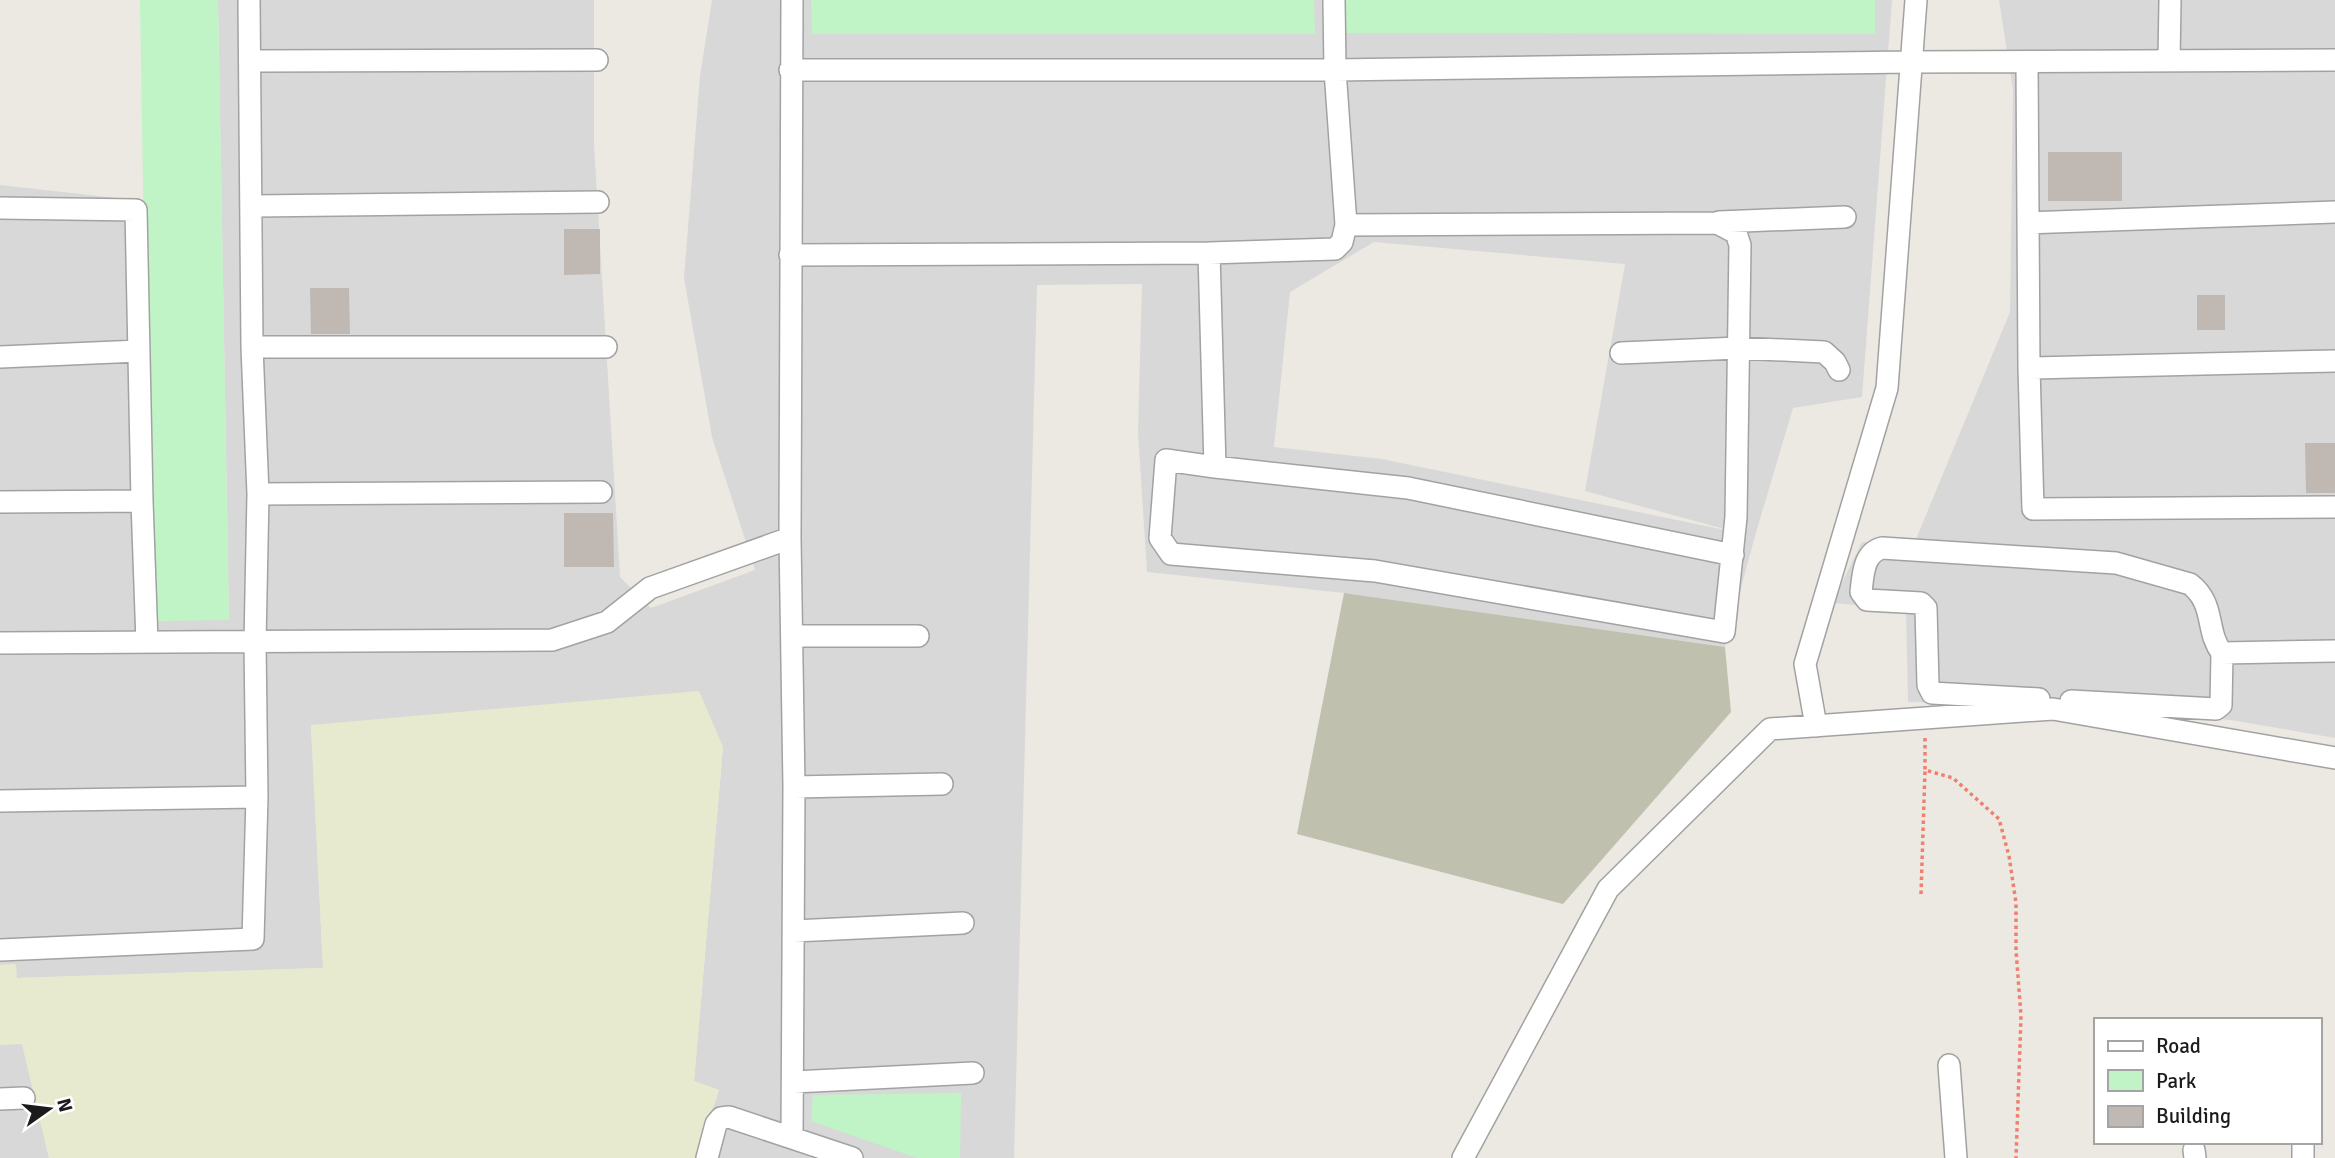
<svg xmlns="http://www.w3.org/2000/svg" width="2335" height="1158" viewBox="0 0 2335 1158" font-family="Signika,sans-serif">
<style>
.residential{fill:#d9d8d8;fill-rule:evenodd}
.construction{fill:#bfc0ae}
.farmland{fill:#e7eace}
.park{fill:#c0f4c6}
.building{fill:#c0b8b2}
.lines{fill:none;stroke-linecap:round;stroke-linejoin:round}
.minor-casing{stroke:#a2a2a2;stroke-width:24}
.path{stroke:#ef8070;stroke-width:3.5;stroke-dasharray:3.5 3.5;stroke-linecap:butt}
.minor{stroke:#fff;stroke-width:21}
</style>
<rect width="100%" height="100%" fill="#ece9e2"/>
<path class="residential" d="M218,0H594V144L620,577L651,608L755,570L712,437L684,278L700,76L712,0H1892L1862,397L1793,408L1755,536L1725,647L1344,593L1147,572L1138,433L1142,284L1037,285L1014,1158H697L719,1090L694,1081L723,747L311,725L323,968L16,978L15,964L0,965V185L143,201L150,621L229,619ZM1374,242L1625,264L1585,491L1735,532L1382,459L1274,447L1290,292Z
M1999,0H2335V738L2231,720L2050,706L1908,702L1906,609L1832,603L1862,542L1914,544L2010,312L2013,90Z
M22,1043L49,1158H0V1045Z"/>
<path class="construction" d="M1344,593L1725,647L1731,712L1563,904L1297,834Z"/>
<path class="farmland" d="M699,691L723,747L694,1081L719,1090L697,1158H49L22,1044L0,1045V965L16,964L17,978L323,968L311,725Z"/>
<path class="park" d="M140,0H218L229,620L150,621Z
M811,0H1314L1315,34H812Z
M1343,0H1875V34L1343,33Z
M961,1093L960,1158H917L811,1121L813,1095Z"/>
<path class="building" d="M2048,152H2122V201H2048Z
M564,229H600V274L564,275Z
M310,288H349L350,334H311Z
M2197,295H2225V330H2197Z
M2305,443H2335V493H2306Z
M564,513H613L614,567H564Z"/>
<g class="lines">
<g class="minor-casing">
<path id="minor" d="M792,0L790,538L794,787L792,1138
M250,61L597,60
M2169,61L2170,0
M2027,63L2029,368L2033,509L2335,507
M790,70H1335L1910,62L2335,60
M252,206L598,202
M0,208L136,210L142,501L147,642
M1719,222L1845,217
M2028,223L2335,212
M1209,253L1215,467L1166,460L1160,538L1171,554L1375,571L1724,632L1736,517L1740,245L1736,233L1717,223L1346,225
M790,255L1209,253L1335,249L1342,242L1346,225L1335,70L1334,0
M252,347H606
M1621,353L1738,348L1824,352L1835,362L1839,370
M0,357L139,351
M2029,368L2335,361
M1215,467L1408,488L1733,555
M258,494L601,492
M0,502L142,501
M792,636H918
M0,643L552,640L607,622L650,588L790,538
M2039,699L1932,693L1928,685L1926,608L1921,603L1867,600L1861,592C1863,576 1863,553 1882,548L2116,563L2190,584C2216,604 2205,631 2222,653L2335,651
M2071,701L2216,709L2221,705L2222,653
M1816,726L1805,664L1887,388L1916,0
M794,787L942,784
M0,801L257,797
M794,931L963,923
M0,950L253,939L257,797L255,643L258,494L252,347L249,0
M1949,1065L1956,1158
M794,1082L973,1073
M0,1099L24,1098
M2303,1142V1158
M2194,1150L2195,1158
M707,1158L716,1124L721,1118L729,1117L852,1158
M1463,1158L1608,889L1770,729L2053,709L2335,758"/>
</g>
<path class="path" d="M1925,738V770L1953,778L1999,819L2009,856L2016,903V950L2021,1016L2016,1158
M1921,894L1925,770"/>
<use href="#minor" class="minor"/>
</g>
<rect x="2094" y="1018" width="228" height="126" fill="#ffffff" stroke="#a4a4a4" stroke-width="2"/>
<rect x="2108" y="1041" width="35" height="10" fill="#ffffff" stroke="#a4a4a4" stroke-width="2"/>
<text x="2156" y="1053" font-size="21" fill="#1b1b1b">Road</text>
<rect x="2108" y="1070" width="35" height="21" fill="#c0f4c6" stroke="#a4a4a4" stroke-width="2"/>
<text x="2156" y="1088" font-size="21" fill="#1b1b1b">Park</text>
<rect x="2108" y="1106" width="35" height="21" fill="#c0b8b2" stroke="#a4a4a4" stroke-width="2"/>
<text x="2156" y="1123" font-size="21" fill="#1b1b1b">Building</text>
<g transform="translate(49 1109) rotate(76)" stroke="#ffffff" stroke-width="5" paint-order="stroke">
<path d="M0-5L12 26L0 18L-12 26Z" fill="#1b1b1b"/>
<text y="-10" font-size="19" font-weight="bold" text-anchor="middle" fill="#1b1b1b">N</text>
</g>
</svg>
